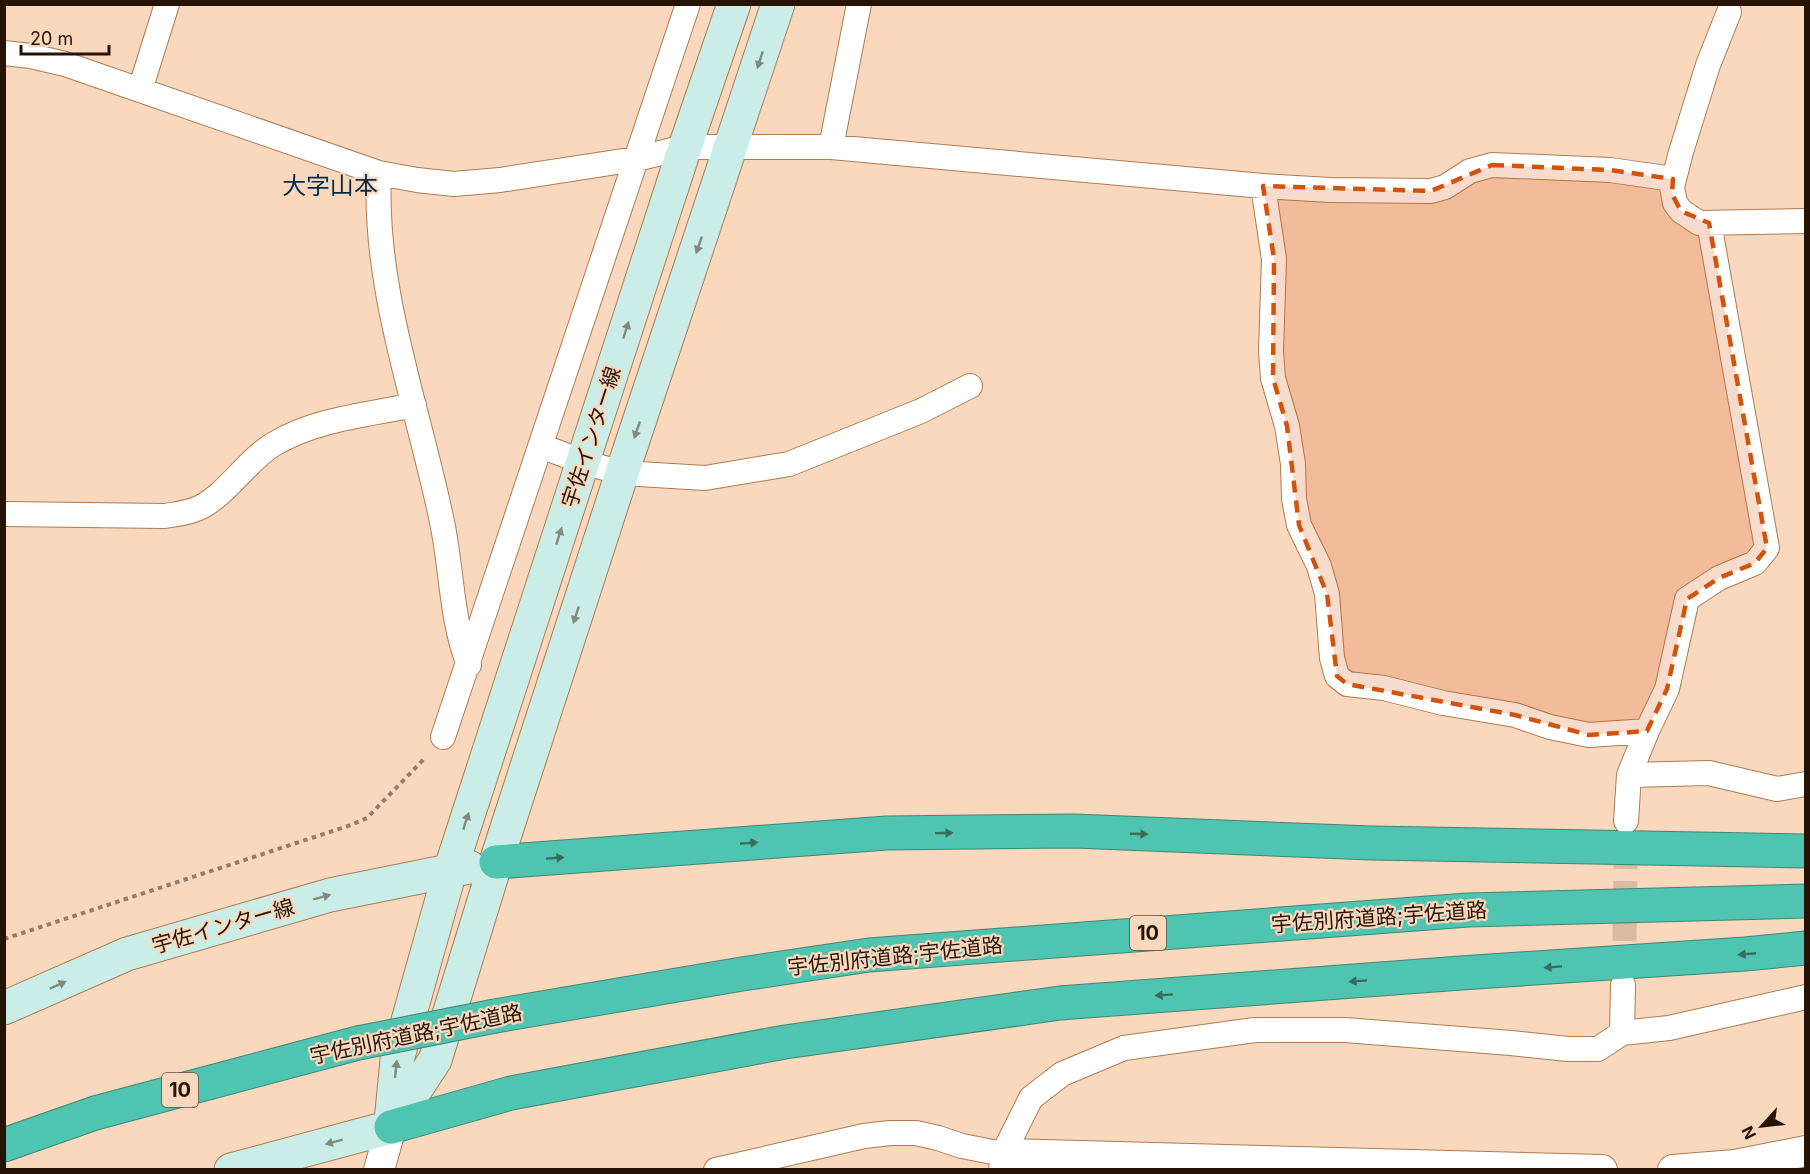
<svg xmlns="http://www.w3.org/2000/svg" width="1810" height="1174" viewBox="0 0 1810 1174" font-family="Inter,'Noto Sans JP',sans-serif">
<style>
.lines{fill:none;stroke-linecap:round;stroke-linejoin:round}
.minor-tunnel{stroke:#d9baa2;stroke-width:24;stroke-dasharray:24 12;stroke-linecap:butt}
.minor-casing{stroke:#ae7c52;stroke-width:26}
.tertiary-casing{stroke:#ae7c52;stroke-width:32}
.secondary-casing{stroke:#ae7c52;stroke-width:35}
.motorway-casing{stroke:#418673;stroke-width:35}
.path{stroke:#977c67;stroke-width:4;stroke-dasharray:4.5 4.5;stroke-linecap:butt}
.minor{stroke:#fff;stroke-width:24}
.tertiary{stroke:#fff;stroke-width:30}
.secondary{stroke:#caede7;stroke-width:33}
.motorway{stroke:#4fc4b0;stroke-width:33}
.motorway-bridge-casing{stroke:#418673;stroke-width:35;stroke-linecap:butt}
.motorway-bridge{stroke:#4fc4b0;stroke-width:33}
.oneway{fill:#808b80}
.oneway2{fill:#3a6c5a}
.marked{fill:#d5520b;fill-opacity:0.2;stroke:#d5520b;stroke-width:4.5;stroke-dasharray:12 8;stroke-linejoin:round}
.labels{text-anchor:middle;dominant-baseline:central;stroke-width:4.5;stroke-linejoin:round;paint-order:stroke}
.shield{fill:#f9d8be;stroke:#654e3b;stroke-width:1.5}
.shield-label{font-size:20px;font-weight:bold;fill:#261303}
.street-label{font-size:21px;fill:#261303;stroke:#f9d8be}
.quarter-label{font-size:24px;fill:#042c43;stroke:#f9d8be}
</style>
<rect width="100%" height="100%" fill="#f9d8be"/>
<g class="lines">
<path class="minor-tunnel" d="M1624,977L1626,832"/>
<g class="minor-casing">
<path id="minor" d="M1729,12L1708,65L1681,152L1672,187L1675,203L1681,211L1699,223L1806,221
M4,53L31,56L65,64L379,173L417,180L454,184L500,180L636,159L685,147H831L1263,186L1330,190L1431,191L1445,187L1470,171L1492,165L1610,170L1673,179
M140,90L167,4
M831,147L859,4
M379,173C373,290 419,409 442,522C452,569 451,620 469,665
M1263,186L1274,259L1271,351L1273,378L1287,426L1293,464L1294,499L1299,525L1319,566L1327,594L1332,658L1337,676L1347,684L1384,688L1443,703L1515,715L1550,727L1589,735L1647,731
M541,446L583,462L622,473L705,478L789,464L921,411L970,386
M4,514L165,516C177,514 190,513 201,507C229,492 246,461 274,444C316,419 367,415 414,405
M443,737L688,4
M1629,775L1709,773L1777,789L1806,784
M1626,821L1629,775L1647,731L1667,689L1687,599L1719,578L1755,563L1767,548L1709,223
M1622,1033L1623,985
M716,1170L864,1136L890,1133H916L938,1138L962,1146L1003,1154
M1001,1170L1003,1154L1031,1098L1062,1074L1124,1048L1255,1030H1345L1511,1043L1568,1049H1598L1622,1033L1669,1028L1806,997"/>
</g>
<g class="tertiary-casing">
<path id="tertiary" d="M1003,1154L1602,1170
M379,1170L391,1127
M1673,1170L1735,1165L1806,1151"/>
</g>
<g class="secondary-casing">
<path id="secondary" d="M4,1008L127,954L330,895L469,867
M391,1122L397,1060L450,871L685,147L734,4
M231,1170L391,1127L435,1060L496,862L622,473L778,4"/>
</g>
<g class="motorway-casing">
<path id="motorway" d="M496,862L887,833L1074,831L1371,843L1806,851
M495,1016L742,974L869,955L1468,910L1806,901
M391,1127L511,1093L785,1042L1060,1003L1461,973L1745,954L1806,948
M4,1145L95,1113L358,1043"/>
</g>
<path class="path" d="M4,939L348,826L367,818L426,757"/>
<use href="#minor" class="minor"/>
<use href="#tertiary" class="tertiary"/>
<use href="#secondary" class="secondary"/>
<use href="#motorway" class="motorway"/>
<g class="motorway-bridge-casing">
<path id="motorway-bridge" d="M358,1043L495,1016"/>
</g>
<use href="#motorway-bridge" class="motorway-bridge"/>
</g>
<defs><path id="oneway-solid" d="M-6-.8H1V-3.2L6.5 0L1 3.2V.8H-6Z" transform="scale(1.5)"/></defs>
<g class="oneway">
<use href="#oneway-solid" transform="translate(760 60) rotate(108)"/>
<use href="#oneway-solid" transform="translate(699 245) rotate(109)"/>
<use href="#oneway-solid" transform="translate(626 330) rotate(-72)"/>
<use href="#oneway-solid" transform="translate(637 430) rotate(109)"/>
<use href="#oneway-solid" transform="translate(559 536) rotate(-72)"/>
<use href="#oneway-solid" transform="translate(576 615) rotate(108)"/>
<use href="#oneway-solid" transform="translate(466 821) rotate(-72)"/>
<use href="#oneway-solid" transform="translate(322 897) rotate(-15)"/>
<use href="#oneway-solid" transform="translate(58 985) rotate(-24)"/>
<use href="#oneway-solid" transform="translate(396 1069) rotate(-84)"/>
<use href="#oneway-solid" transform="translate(334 1142) rotate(165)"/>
</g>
<g class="oneway2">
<use href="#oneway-solid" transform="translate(944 833) rotate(-1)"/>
<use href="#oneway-solid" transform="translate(1139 834) rotate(2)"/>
<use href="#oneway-solid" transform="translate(749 843) rotate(-4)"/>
<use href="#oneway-solid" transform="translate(555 858) rotate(-4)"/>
<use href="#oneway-solid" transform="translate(1747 954) rotate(175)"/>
<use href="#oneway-solid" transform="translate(1553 967) rotate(176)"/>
<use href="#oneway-solid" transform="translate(1358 981) rotate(176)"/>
<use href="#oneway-solid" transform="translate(1164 995) rotate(176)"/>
</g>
<path class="marked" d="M1492,165L1610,170L1673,179L1672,194L1681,211L1709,223L1767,548L1755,563L1719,578L1687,599L1667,689L1647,731L1589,735L1515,715L1347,684L1337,676L1327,594L1299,525L1287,426L1273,378L1274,259L1263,186L1431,191Z"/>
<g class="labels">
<g class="shield">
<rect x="1130" y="916" width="36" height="34" rx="4.5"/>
<rect x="162" y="1073" width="36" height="34" rx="4.5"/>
</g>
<g class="shield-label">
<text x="1148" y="933">10</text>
<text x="180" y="1090">10</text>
</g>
<g class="street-label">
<text transform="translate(591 437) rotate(-72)">宇佐インター線</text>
<text transform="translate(1379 917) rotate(-4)">宇佐別府道路;宇佐道路</text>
<text transform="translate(223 926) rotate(-16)">宇佐インター線</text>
<text transform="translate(895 956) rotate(-6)">宇佐別府道路;宇佐道路</text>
<text transform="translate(416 1034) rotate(-12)">宇佐別府道路;宇佐道路</text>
</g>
<g class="quarter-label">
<text x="330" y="185">大字山本</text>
</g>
</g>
<rect width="1810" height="1174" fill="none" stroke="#261303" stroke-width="12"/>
<g transform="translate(1762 1126) rotate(243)" stroke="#f9d8be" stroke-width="4.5" paint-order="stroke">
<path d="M0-4.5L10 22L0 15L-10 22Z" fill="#261303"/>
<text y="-9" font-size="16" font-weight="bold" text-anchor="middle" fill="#261303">N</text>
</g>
<path d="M21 45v9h88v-9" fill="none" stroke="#261303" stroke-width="3"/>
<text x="30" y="45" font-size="18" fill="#261303" stroke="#f9d8be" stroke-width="4.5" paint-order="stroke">20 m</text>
</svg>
